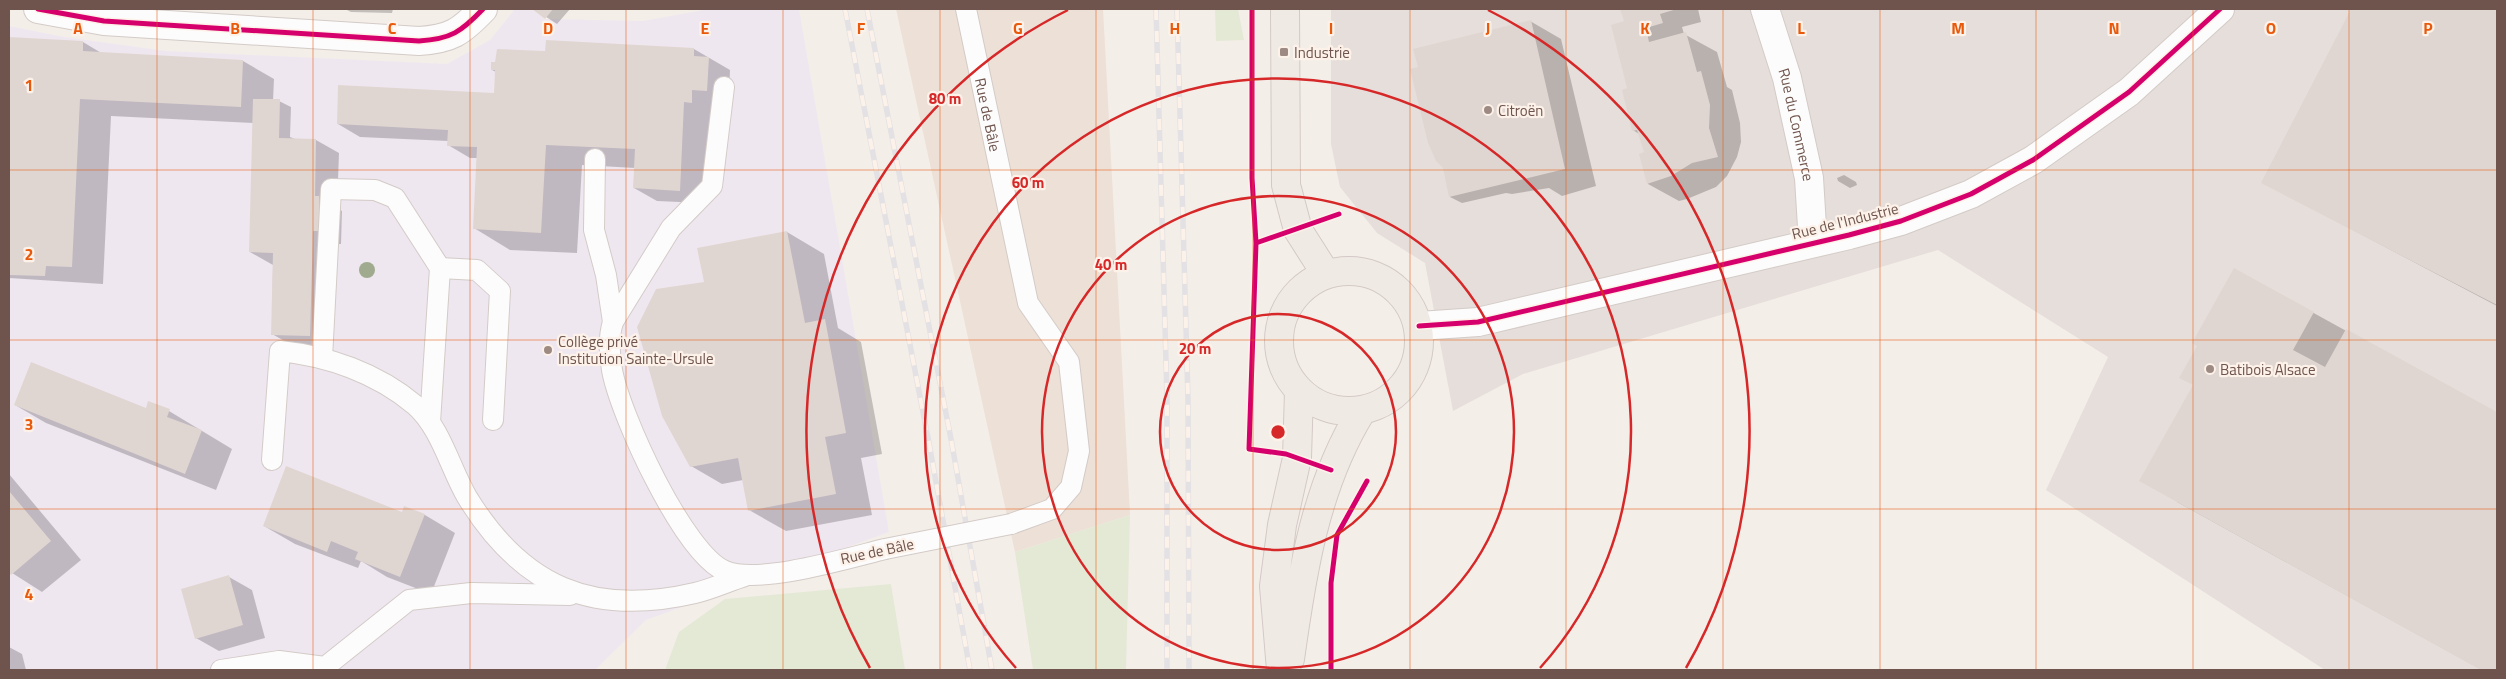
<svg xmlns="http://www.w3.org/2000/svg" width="2506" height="679" viewBox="0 0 2506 679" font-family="'Titillium Web',sans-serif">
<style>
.residential{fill:#ede0d7}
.industrial{fill:#e6deda}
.education{fill:#efe7f0}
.green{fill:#e4e9d5}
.shadow{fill:#0003}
.building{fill:#e0d6d1}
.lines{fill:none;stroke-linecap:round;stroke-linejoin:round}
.lane-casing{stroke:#d3cbc7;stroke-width:22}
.street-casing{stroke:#d3cbc7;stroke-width:30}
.primary-casing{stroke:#d3c9c6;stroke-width:30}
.lane{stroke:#fdfcfc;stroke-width:20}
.street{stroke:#fdfcfc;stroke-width:28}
.primary{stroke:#f0eae5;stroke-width:28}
.rail-casing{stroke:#e3e1e3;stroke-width:5.5}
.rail{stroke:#fdf2e9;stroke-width:4;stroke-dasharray:11;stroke-linecap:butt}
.lane-bridge-casing{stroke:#d3cbc7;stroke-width:22;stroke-linecap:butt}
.lane-bridge{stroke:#fdfcfc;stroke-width:20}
.cycleway-casing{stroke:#fdf2e9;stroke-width:8}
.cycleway{stroke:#d6006c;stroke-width:5}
.tree{fill:#9faa8f}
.grid{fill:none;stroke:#e8590c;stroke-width:1;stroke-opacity:0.55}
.ring{fill:none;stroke:#d62828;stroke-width:2.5}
.poi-dot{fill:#9d8a83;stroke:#fdf2e9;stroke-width:2}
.labels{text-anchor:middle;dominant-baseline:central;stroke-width:4.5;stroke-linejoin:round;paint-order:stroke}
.poi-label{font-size:15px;fill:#6e544c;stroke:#fdf2e9;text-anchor:start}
.street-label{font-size:15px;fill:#6e544c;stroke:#fdf2e9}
.grid-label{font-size:16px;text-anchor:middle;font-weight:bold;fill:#e8590c;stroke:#fdf2e9;stroke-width:4.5;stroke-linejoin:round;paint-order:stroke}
.centre{fill:#d62828;stroke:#fdf2e9;stroke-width:2.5}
.ring-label{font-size:15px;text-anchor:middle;font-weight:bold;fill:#d62828;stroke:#fdf2e9;stroke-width:4.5;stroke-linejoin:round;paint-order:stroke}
</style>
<rect width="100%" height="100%" fill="#f4eee9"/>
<path class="residential" d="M896,9H1103L1130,515L1015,552Z"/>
<path class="industrial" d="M1331,9H2497V670H2325L2046,490L2108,357L1938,250L1523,374L1453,411L1425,263L1377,233L1340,187L1331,144Z"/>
<path class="education" d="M515,9H532L545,19L643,21L709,9H799L889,532L646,620L595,670H9V26L64,37L166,51L447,64L490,40Z"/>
<path class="green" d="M1215,9H1238L1244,40L1216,41Z
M1130,515L1126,670H1033L1015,552Z
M891,584L905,670H665L679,632L725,599Z"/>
<path class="shadow" d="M345,9H393L392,13L351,12Z
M534,9H570L557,24Z
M1622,9H1698L1701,22L1682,27L1684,34L1717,52L1727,87L1732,90L1740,123L1741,142L1737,157L1727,176L1716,187L1687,199L1679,201L1648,184L1645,153L1639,134L1633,130L1625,22Z
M2352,9H2490L2497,13V306L2262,182Z
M1530,21L1561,39L1596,186L1562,196L1549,188L1512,194L1506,193L1462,203L1450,197Z
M9,38L83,42L103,54L243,61L274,79L273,101H279L291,107L290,137L295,139L316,140L339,153L337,208L342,211L341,244H335L333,348L295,347L272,334L273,265L250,252L253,123L111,116L103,284L9,278Z
M694,49L730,70L728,123L702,203L657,201L634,188L635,168L582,165L577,253L510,250L474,228L477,158H470L448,145V141L360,137L338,124L495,94L496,72L492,70L546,53Z
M1844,175L1856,182L1857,185L1850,188L1838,181L1837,178Z
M787,232L824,254L838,328L861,342L882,454L861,458L872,515L786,531L749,510L743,480L722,484L691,466L703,284Z
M2234,269L2497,414V670H2482L2177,502L2199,346Z
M15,405L169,411L232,449L216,490L46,423Z
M9,474L81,560L42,592L9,571Z
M405,508L425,515L455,533L431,594L387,577L361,561L358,568L295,544L264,526L403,513Z
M229,577L252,590L265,638L219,651L196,638Z
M9,647L22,654L26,670H9Z"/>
<path class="building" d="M532,9H553L545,19Z
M1620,9H1677L1660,14L1663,23L1646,28L1649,42L1686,32L1697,72L1701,71L1710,105L1709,128L1718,157L1692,163L1671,176L1647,184L1639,154L1644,152L1637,130L1632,131L1622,90L1627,88L1611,25L1624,21Z
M2351,9H2493L2497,11V305L2261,183Z
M1531,20L1565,169L1449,197L1443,168L1436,161L1428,143L1410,69L1418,67L1413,49Z
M9,37L83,41V51L243,60L241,107L80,99L72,267L46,266L45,276L9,275Z
M546,40L694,48V56L709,57L707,91L692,90V103L684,102L680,191L633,188L635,149L546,145L541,233L473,229L477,147L447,146L448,130L337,124L338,85L494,93L495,70H491V62H495L497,49L545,51Z
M253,99H280L279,138L316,139L315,196H319V231H313L310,336L271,335L273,253L249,252Z
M787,231L805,323L825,319L846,433L825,437L836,494L748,511L738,458L690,467L662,416L637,327L656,289L704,282L697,248Z
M2234,268L2314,312L2293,350L2325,367L2346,329L2497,412V670H2481L2139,481L2193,385L2179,378L2197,346L2192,343Z
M31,362L146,408L148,401L170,409L167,417L202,430L185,474L14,405Z
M286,466L402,512L404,506L425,514L400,577L355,559L358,552L331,541L327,552L263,526Z
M9,491L51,541L11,575L9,573Z
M229,575L243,625L195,639L181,589Z"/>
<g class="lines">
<g class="lane-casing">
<g id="lane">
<path id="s1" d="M966,9L1028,303L1069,362L1079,451L1071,487L1052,509L1011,524"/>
<path d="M724,87L712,186L671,228L613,322C608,338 609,353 612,370C620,415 684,554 725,571C759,585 848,558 885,549"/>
<path d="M595,159L594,230L606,275L613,322"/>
<path d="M440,268L477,270L500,291L493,420"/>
<path d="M322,358L331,189L375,190L395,198L440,268L430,422"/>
<path d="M272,460L280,351C328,356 377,373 415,405C441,428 450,468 467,497C522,587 592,617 695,593C712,589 729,581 745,576"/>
<path d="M221,670L279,661L325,667L409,600L471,593L570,595"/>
</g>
</g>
<g class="street-casing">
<g id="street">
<path d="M38,9L104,21L419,41C451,39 461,32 483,9"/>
<path id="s2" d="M1765,9L1787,78L1809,178L1813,243"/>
<path d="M1419,326L1478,322L1849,235L1901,221L1971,194L2033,160L2129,92L2220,9"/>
</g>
</g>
<g class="primary-casing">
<path id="primary" d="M1285,9L1286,185L1298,230L1326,274
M1279 341a70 70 0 1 1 140 0a70 70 0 1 1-140 0Z
M1290,659C1302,573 1315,487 1361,412
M1281,670L1274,586L1282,525L1297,458L1299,391"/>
</g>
<use href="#lane" class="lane"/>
<use href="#street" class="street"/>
<use href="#primary" class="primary"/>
<g class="rail-casing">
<path id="rail" d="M845,9L929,443L970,670
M867,9L951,439L992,670
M1156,9L1167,397V670
M1177,9L1188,399L1189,670"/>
</g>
<use href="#rail" class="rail"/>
<g class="lane-bridge-casing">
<path id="lane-bridge" d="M885,549L1011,524"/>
</g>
<use href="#lane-bridge" class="lane-bridge"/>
<g class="cycleway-casing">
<path id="cycleway" d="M38,9L104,21L419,41C451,39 461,32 483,9
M1252,9V178L1256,243L1249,449L1286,454L1331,470
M1256,243L1339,214
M1419,326L1478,322L1849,235L1901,221L1971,194L2033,160L2129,92L2220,9
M1331,670V583L1337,535L1367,481"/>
</g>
<use href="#cycleway" class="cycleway"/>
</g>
<circle class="tree" cx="367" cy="270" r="8"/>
<path class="grid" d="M157,9V670M313,9V670M470,9V670M626,9V670M783,9V670M940,9V670M1096,9V670M1253,9V670M1410,9V670M1566,9V670M1723,9V670M1880,9V670M2036,9V670M2193,9V670M2349,9V670M9,170H2497M9,340H2497M9,509H2497"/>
<g class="ring">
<circle cx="1278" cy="432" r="118"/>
<circle cx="1278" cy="432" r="236"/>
<path d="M1016 668A353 353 0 1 1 1540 668"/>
<path d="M870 668A471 471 0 0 1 1068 10M1488 10A471 471 0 0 1 1686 668"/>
</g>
<g class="poi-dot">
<rect x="1279" y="47" width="10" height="10" rx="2.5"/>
<circle cx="1488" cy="110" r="5"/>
<circle cx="548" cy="350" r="5"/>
<circle cx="2210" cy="369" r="5"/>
</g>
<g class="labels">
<g class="poi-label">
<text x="1294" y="52">Industrie</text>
<text x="1498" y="110">Citroën</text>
<text x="558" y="341">Collège privé<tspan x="558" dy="17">Institution Sainte-Ursule</tspan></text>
<text x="2220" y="369">Batibois Alsace</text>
</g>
<g class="street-label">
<text stroke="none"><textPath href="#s1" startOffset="108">Rue de Bâle</textPath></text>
<text stroke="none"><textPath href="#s2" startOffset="120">Rue du Commerce</textPath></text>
<text transform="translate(1845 221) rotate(-14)">Rue de l'Industrie</text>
<text transform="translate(877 551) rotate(-12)">Rue de Bâle</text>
</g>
</g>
<g class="grid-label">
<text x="78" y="34">A</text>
<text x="235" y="34">B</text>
<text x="392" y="34">C</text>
<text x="548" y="34">D</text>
<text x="705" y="34">E</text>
<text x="861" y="34">F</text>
<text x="1018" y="34">G</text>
<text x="1175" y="34">H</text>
<text x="1331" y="34">I</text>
<text x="1488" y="34">J</text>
<text x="1645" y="34">K</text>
<text x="1801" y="34">L</text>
<text x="1958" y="34">M</text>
<text x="2114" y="34">N</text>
<text x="2271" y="34">O</text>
<text x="2428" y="34">P</text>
<text x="29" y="91">1</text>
<text x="29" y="260">2</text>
<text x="29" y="430">3</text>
<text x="29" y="600">4</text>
</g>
<circle cx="1278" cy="432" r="8" class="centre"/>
<g class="ring-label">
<text x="945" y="104">80 m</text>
<text x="1028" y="188">60 m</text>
<text x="1111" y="270">40 m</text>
<text x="1195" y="354">20 m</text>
</g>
<rect width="2506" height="679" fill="none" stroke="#6e544c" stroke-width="20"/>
</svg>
